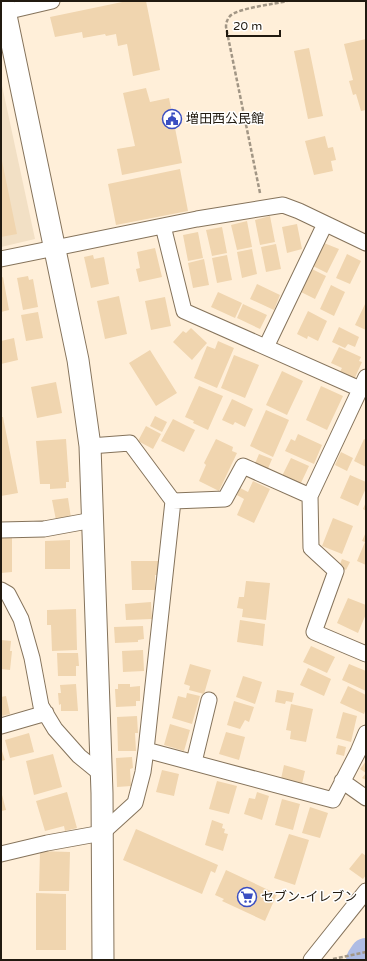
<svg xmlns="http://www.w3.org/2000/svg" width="367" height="961" viewBox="0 0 367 961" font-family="'Varela Round','Noto Sans JP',sans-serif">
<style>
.built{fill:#f2e0c5}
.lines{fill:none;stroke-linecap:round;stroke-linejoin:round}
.river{stroke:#afbce4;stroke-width:32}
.building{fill:#f0d5af}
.street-casing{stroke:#85735b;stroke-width:17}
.secondary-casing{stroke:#85735b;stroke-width:23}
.path{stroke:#a29685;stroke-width:2.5;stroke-dasharray:4 2;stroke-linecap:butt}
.street{stroke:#fff;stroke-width:15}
.secondary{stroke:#fff;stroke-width:21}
.labels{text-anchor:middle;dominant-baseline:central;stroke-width:3;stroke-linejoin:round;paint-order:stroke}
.poi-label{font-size:13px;fill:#211a10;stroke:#fff;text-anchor:start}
</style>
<rect width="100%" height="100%" fill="#ffefd9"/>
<path class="built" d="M1,81L35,239L1,247Z"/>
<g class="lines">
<path class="river" d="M362,960L366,954"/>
</g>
<path class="building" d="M127,1H146L160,70L133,76L127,44L118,46L116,34L106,36L105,34L83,38L82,32L55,37L50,17Z
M366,39V110L361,111L356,94L353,95L349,81L353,80L344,44Z
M309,48L323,116L308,119L294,51Z
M146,88L150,102L169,98L182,163L122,175L117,149L135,146L123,93Z
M325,136L328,148L333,147L336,160L331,161L333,171L314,175L305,141Z
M2,161L17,234L1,237V162Z
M180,169L188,211L116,225L108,184Z
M270,216L275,242L260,245L255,220Z
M247,221L252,247L237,250L231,225Z
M297,224L302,249L287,253L282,227Z
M222,227L227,253L212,256L206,230Z
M198,232L203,258L188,261L183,235Z
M324,243L339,249L327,273L313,266Z
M276,244L281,269L266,272L261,247Z
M155,248L162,277L139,282L136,269L140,268L137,252Z
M252,249L257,274L242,278L237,252Z
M347,254L361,261L350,284L336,278Z
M93,255L94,259L104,257L109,284L91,288L84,257Z
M227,255L232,280L217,283L212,258Z
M204,259L209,285L193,288L188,263Z
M312,269L326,276L315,299L301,292Z
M28,276L29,280L33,279L38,307L23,310L17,278Z
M3,277L9,310L1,312V278Z
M257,284L280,295L274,310L250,299Z
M331,285L345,292L334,316L320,309Z
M218,292L242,303L235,318L211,307Z
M119,296L127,334L105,339L97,301Z
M165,297L171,326L151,330L145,301Z
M366,302V330L355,325Z
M243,304L267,315L260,329L237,318Z
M308,311L327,321L318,341L308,336L307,339L297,334Z
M38,312L43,338L26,341L21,315Z
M339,327L359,337L355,347L348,344L345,348L332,342Z
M191,328L207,343L192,360L173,342L183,331L186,333Z
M14,338L18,360L1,364V341Z
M218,341L234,348L217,388L194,378L207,346L215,349Z
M339,347L361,357L359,361L362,362L353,382L338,375L342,368L331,363Z
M150,350L177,393L156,406L129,363Z
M234,355L259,365L245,398L221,388Z
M282,371L303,381L287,415L266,405Z
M56,382L62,413L37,418L31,387Z
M199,386L223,396L208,430L193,423L194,421L185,417Z
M321,386L343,396L327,430L306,420Z
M232,399L253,409L245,427L235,422L233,425L222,420Z
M266,410L289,420L273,457L250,446Z
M155,416L167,422L162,432L150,426Z
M1,417H3L18,493L1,496Z
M173,419L195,430L184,452L161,441Z
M146,426L161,434L153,449L138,441Z
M298,434L322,445L314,464L285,451L291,439L295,441Z
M66,439L69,482H66V488L50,489V484H40L36,441Z
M216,439L233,447L232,451L237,453L219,491L199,481L206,465L204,463Z
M364,439L366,440V467L354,461Z
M341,452L353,458L347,471L335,465Z
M259,454L272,459L267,471L254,466Z
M291,458L309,466L300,485L282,476Z
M350,475L366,482V488L358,506L340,498Z
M253,481L270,489L254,523L237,515L244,499L237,495L240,488L248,492Z
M68,498L71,518L56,520L52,500Z
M366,502V511L363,509Z
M333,518L353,526L342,554L322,546Z
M366,532V565L357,561L365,542L362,541Z
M1,537H12V572L1,573Z
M70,540V569H45V541Z
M342,559L350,562L346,570L339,567Z
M131,561H159V575H155V590H132Z
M246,581L270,583L266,620L242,617L243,609L237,608L239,597H244Z
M348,598L366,605V614L358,633L337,623Z
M151,602L152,619L126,620L125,604Z
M76,609L77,650L52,651L51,625H47V610Z
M240,620L265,624L263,646L237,642Z
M143,626L144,639L138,640V642L115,643L114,627Z
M1,640L11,641L10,651H12L10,670L1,669Z
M311,646L335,657L327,673L303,662Z
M143,650L144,671L123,672L122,651Z
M57,653H78L79,666H76V676H58Z
M190,664L211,670L204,694L189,690L190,686L184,684Z
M349,664L366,671V691L342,680Z
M308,668L331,679L324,696L300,685Z
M243,676L262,682L255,704L236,697Z
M76,684L78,711H61V704L59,705L58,693H61L60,685Z
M118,684H130V687L140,686V701H136V706L116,707L115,689H118Z
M348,686L366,695V709L364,714L340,703Z
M277,690L294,693L292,702L286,701L285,704L275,702Z
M187,693L200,696L192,724L172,718L178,696L186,698Z
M6,696L10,714L1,716V697Z
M234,701L254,707L249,722L245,720L240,729L227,725Z
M291,704L313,709L306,742L290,739L291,731L286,730Z
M343,712L357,716L351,742L336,738Z
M137,716L138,733H135L136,751H118L117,717Z
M170,724L190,730L184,751L164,745Z
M226,732L245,737L239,760L219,754Z
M29,733L34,752L10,758L5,740Z
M338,745L346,747L344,756L336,754Z
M1,748L5,760L1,761Z
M53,754L62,787L34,795L26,761Z
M132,757L133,768L130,769L131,786L117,787L116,758Z
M366,761V780L362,778L366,773L360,769Z
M284,765L305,771L302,784L281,779Z
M162,770L179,774L174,796L156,792Z
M217,781L237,786L229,814L209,809Z
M1,791L6,810L1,811Z
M67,792L77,828L65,831L64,826L45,831L36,801Z
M257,792L269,796L262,820L244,814L249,798L255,799Z
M282,799L300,804L293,830L275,825Z
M310,807L328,813L320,838L302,833Z
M212,820L223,824L222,828L225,829L224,833L228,834L223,851L205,845Z
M136,829L218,865L215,873L211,871L202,894L123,860Z
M289,834L309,840L295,885L274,878Z
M40,851L70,852L69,891H39Z
M362,853L366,856V875L363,879L349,869Z
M226,870L277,894L265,921L222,901L224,899L215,895Z
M36,893L66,894V950H36Z"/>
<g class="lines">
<g class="street-casing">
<path id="street" d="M5,12L52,1
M163,226L184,311L360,389
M1,259L197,219L283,205L299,211L366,243
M266,347L325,224
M90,446L130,443L173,501L225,499L243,466L310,496L366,377
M310,496L311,548L336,571L314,632L366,654
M1,530L44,529L93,520
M1,590L8,594L21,619L32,658L41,706L55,729L79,756L101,774
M1,726L46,713
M146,750L173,501
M194,762L209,700
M342,781L366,798
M1,854L47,843L102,833L135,803L143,772L146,750L333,800L358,752L366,733
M311,960L366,891"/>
</g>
<g class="secondary-casing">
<path id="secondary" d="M3,1L78,360L90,446L102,793L103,960"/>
</g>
<path class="path" d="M260,193L226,27C226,23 227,20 230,16C238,8 275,4 287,1
M333,959L366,952"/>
<use href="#street" class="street"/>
<use href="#secondary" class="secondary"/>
</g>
<defs>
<g id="civic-ring" transform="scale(1)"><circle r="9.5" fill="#fff" stroke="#3a4ec1" stroke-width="1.5"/><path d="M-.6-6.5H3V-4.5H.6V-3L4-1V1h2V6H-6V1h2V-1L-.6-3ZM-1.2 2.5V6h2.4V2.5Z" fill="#3a4ec1"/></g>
<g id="supermarket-ring" transform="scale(1)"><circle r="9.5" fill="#fff" stroke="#3a4ec1" stroke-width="1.5"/><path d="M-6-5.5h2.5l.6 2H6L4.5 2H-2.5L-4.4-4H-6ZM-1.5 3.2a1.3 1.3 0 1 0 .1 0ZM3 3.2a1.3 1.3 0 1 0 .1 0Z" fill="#3a4ec1"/></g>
</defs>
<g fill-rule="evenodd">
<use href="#civic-ring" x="172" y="119"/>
<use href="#supermarket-ring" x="247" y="897"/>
</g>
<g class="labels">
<g class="poi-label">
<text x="186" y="119">増田西公民館</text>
<text x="261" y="897">セブン-イレブン</text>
</g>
</g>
<rect width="367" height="961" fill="none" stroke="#211a10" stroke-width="4"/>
<path d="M227 30v6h53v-6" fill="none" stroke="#211a10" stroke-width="2"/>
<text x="233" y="30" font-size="12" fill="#211a10" stroke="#ffffff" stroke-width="3" paint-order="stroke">20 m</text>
</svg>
